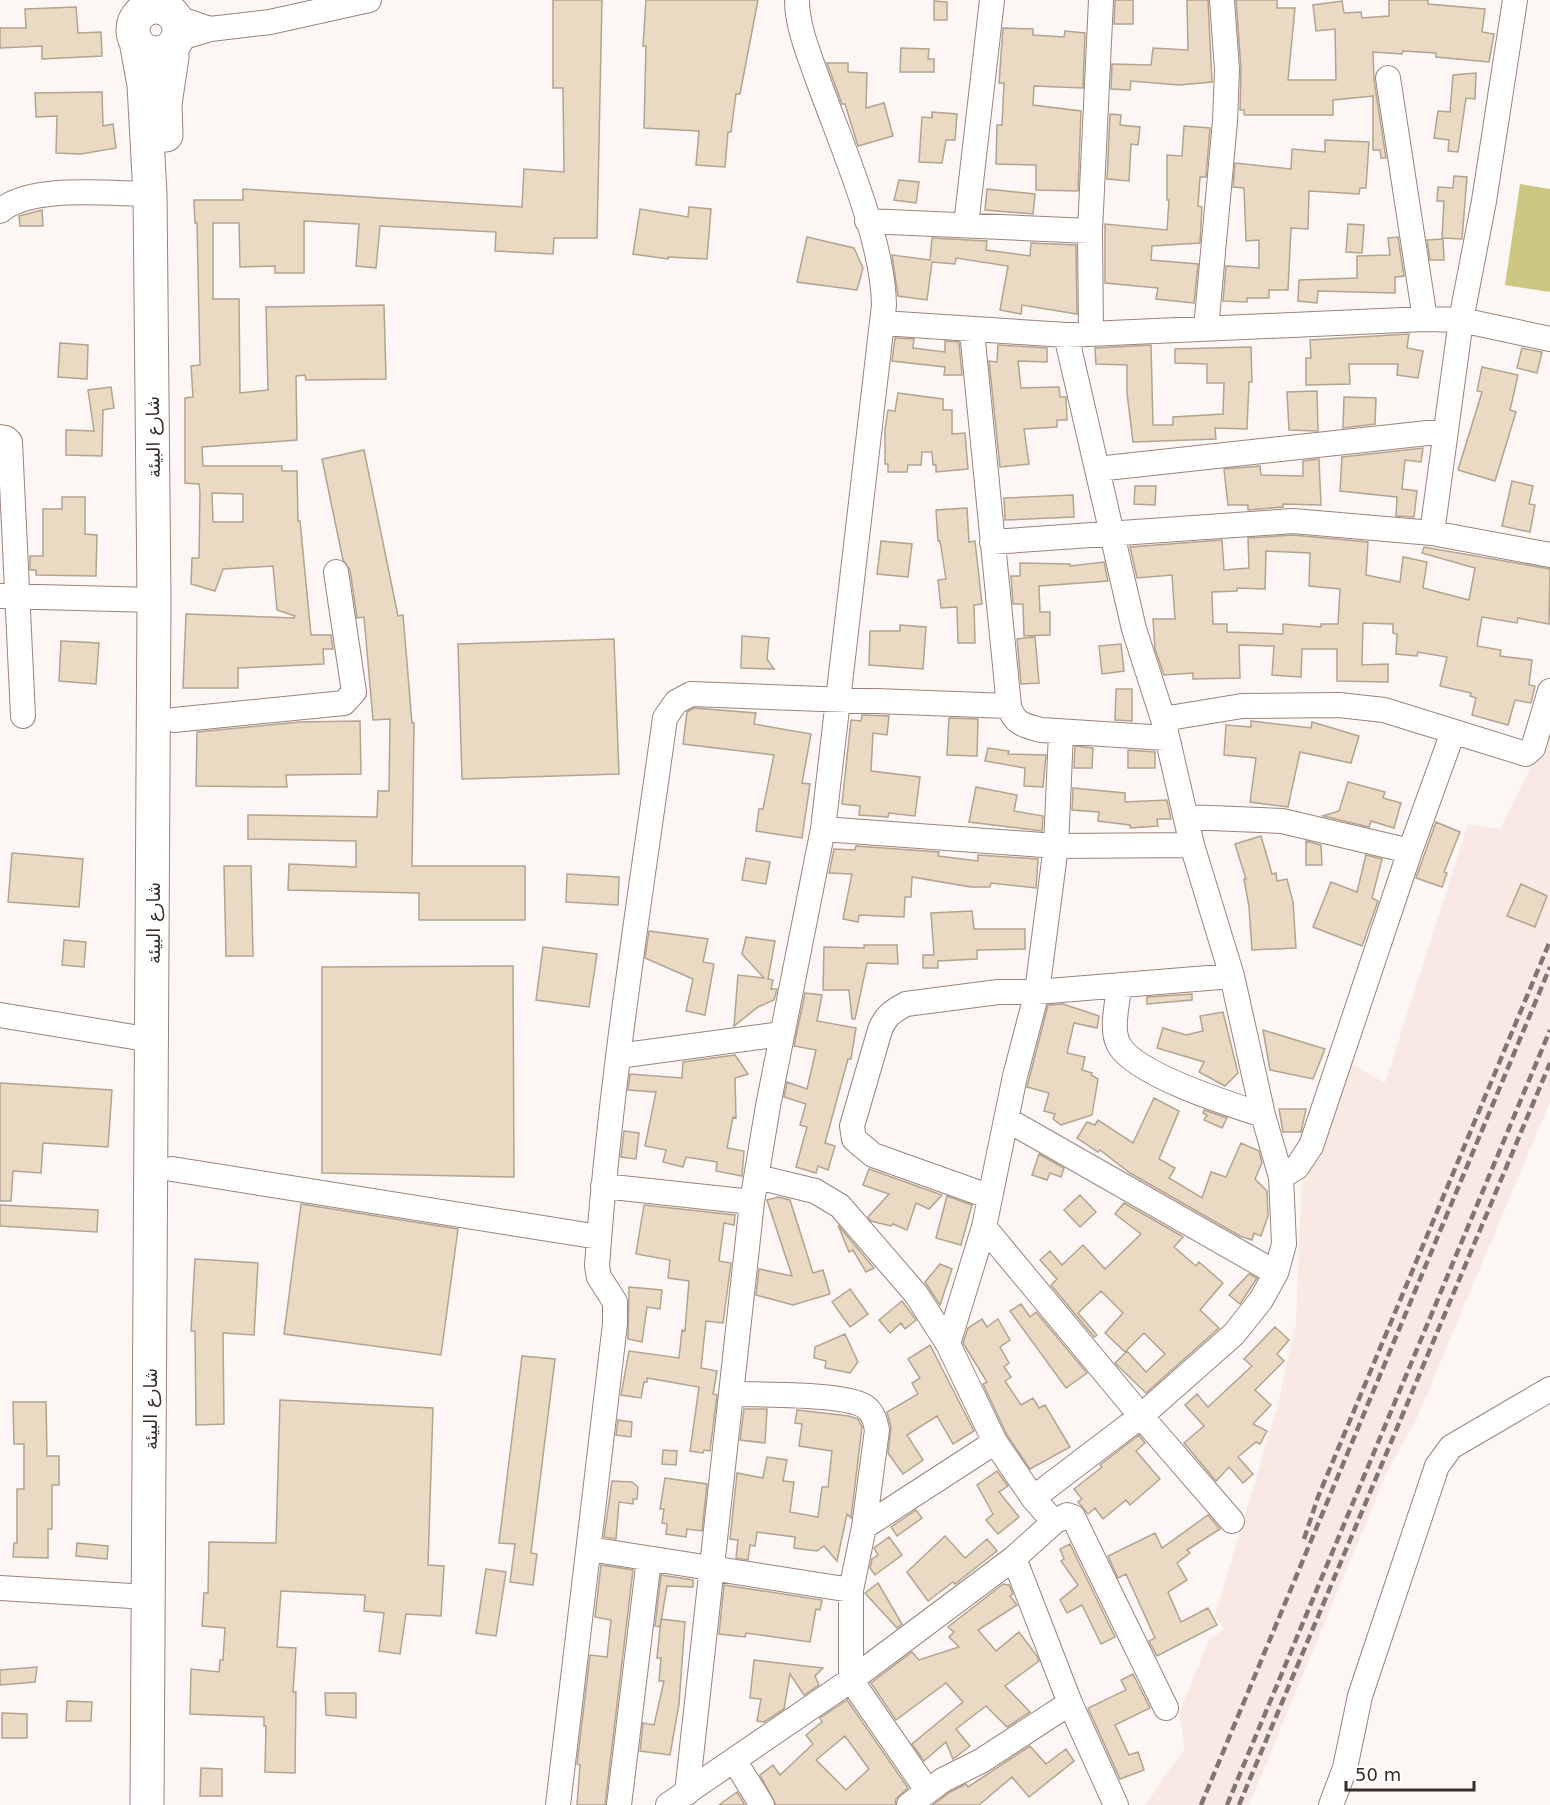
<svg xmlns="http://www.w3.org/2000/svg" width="1550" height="1805" viewBox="0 0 1550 1805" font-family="'DejaVu Sans',Vazirmatn,sans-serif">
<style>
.built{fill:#f8e9e4}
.green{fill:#ccc783}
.building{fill:#eadac4;stroke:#b3a38f;stroke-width:1.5;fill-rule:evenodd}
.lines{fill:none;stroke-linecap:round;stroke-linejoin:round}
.minor-casing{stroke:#9c837a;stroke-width:26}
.highway-casing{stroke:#9c837a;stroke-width:35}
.minor{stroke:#fff;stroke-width:24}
.highway{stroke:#fff;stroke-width:33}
.rail{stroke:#7f7673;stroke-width:4.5;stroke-dasharray:9 4.5;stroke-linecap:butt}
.labels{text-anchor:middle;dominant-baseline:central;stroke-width:6;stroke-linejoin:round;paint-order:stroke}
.street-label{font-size:18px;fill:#362c28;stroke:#fff}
</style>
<rect width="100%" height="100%" fill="#fcf6f4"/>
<path class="built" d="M1550,714V1102L1416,1420L1387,1472L1249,1805H1145L1185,1748L1179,1713L1209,1640L1224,1629L1215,1616L1278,1404L1296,1323L1302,1177L1343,1059L1385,1083L1468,824L1500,829L1538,753Z"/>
<path class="green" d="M1520,184L1550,189V292L1505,285Z"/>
<path class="building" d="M553,0H602L597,238H554L553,254L495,251L496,232L380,226L376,268L356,266L359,224L304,221V273H275V266L240,267L239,223H213V299H239L240,393L268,390L266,307L384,305L386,379L306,380L305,375L296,376L297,440L202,447L203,466H282V471H297L298,521H300L311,635H331L333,649H323L324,664L238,668V688H183L186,614L294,618L295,616L277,610L273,566L223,569L215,591L191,584L192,558H199L200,493L199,484L185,483V398L193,397L191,366L200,365L197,223H195L194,200H243V189L522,207L524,169L564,172L563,88H553ZM212,493L243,494V522H213Z
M646,0H758L740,94H736L731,132H728L725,167L696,165L699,131L644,128L646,46H643Z
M1115,0H1133V24H1114Z
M1187,0H1208L1212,82L1179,85L1131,81L1130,90L1111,89L1112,64L1151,65L1153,48L1188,50Z
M1236,0H1277V8H1295L1288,80H1336L1335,29L1316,31L1313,5L1342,1L1344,13L1361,12L1362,18L1389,16V0H1428V4L1485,9L1482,32L1494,34L1489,62L1436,57V53L1403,51L1402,54L1373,52L1374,80L1386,158H1381L1380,150H1373V96L1333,100V115H1244V110H1240L1241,69Z
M934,1L947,2V20H934Z
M76,7L78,33L101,32L102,56L42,59V46L0,48V28H26L25,9Z
M1003,28L1033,29V35L1064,37L1065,31L1085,33L1083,88L1034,86L1033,105L1081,111L1078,191L1036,190V165L996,164L997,125H1002L1004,83H999Z
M901,48L929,49L928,59H934V72H900Z
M827,63H848V72L867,73L866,108L884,103L893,136L858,146L845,104H842Z
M1476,73L1475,99L1466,98L1458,152L1448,151L1449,140L1434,138L1438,111L1450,112L1453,75Z
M102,92L103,126L113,124L116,148L81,154L56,153L57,116L36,117L35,93Z
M932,112L957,114L955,140H946L942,163L919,162L922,117L932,118Z
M1110,114L1121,115L1120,125L1140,127L1138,145L1131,144L1129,181L1107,179Z
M1184,126L1210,128L1206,177H1200L1198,206L1202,207L1200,243L1152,246L1151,260L1198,264L1194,303L1156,299L1158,288L1105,283V224L1167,230L1169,200H1167V155L1182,156Z
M1325,140L1369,142L1366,188H1360L1359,194L1309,191L1308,229L1291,228L1288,290H1269V298H1247V302L1223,301L1226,266L1259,268V240L1246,241L1244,188L1233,187L1235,163L1291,169L1292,149L1325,152Z
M1454,176L1467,177L1462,239L1442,238L1444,201H1437L1438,187L1453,188Z
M899,180L919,182L916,203L894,200Z
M987,189L1035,194L1033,214L985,210Z
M689,207L711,209L707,259L668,257V259L633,254L640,209L688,217Z
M42,210L43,226H20L19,216Z
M1348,224L1364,225L1362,253L1346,252Z
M807,237L854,248L863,268L857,290L797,282Z
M1398,237L1404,276L1395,277V293L1318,291L1317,303L1298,301L1299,280L1357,278V256L1390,255L1388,238Z
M932,238L987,241L986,250L1030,256L1031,243L1076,245L1077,314L1022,305L1021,314L1000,310L1008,266L956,258L955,264L932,262L927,300L898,296L892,255L930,260Z
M1443,239L1444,260H1430L1427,240Z
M1409,334L1407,348L1423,351L1418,378L1397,375L1398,364H1349L1350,384L1306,385V358H1311L1310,340Z
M895,338L914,339L913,348L945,352V341L959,342L962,375H944L945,367L892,361Z
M60,343L88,345L87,379L58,377Z
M998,345L1047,348V362L1018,361L1021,388L1059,387L1060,397H1066L1067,420H1057V427L1024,429L1029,464L1000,467L989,361L997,362Z
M1151,345L1153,425H1173V417L1223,414L1224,383H1207V364L1175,363V349L1251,347L1252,382H1249L1247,429L1215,428L1216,439L1133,442L1127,393V365L1096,364L1095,348Z
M1522,348L1542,352L1537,373L1517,368Z
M1482,367L1518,375L1510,410L1516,412L1495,481L1458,470L1482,392L1477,391Z
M111,387L114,408L103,410L102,456L66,455V430L94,431L88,390Z
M1317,391L1318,431L1289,430L1287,392Z
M898,393L943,399V410H952V434L965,433L968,469L936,472V465H933L932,452H922L921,465H908L907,472H888V464H885V429L888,410L895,411Z
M1344,397L1376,398L1375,424L1343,428Z
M1423,448L1421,462L1405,460L1402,489L1417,491L1414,517L1396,516L1397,497L1340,491L1342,457Z
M364,450L398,616L403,615L412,723H414L412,866H525V920H419V893L288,890L289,864L356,867V841L248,839V815L377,817L378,791H389L390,719L373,720L364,617L357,618L350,570L343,560L322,459Z
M1319,459L1321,505L1283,504V507L1248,510V505H1228L1224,469L1260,466L1261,475L1303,476V461Z
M1512,481L1533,486L1529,504L1535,505L1530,532L1502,526Z
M1135,486H1156L1155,505L1134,504Z
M1073,495L1074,517L1005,520L1004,498Z
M62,497H85V534L97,535L96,576L36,575V570H30V556H43V509H62Z
M967,508L969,542L975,541L982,604L974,605L975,643H958L957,607L941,608L938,580L946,579L940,541H938L936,510Z
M1293,535L1368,542L1366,575L1400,582L1403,557L1427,562L1423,588L1469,600L1475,568L1422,553L1424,547L1550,569L1549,624L1518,618L1517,623L1482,617L1477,646L1501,650L1500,656L1532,660L1529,685L1535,686L1531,703L1515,700L1508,725L1472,715L1476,698L1470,696L1471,693L1440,686L1447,657L1418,652L1417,656L1396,654L1397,634L1393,633V624L1363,623L1362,665L1388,664V682L1337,681V649H1302L1301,677L1272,675L1274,646L1239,645L1240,678L1193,679V673L1164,675L1155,649L1153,619H1175L1172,575L1137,578L1130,547L1222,540L1224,570L1249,568L1248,538ZM1266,551L1310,553L1309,586L1340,589L1338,624H1321V627L1283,624V634L1227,632V624H1213L1212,592L1237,591V588L1265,589Z
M881,541L912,544L908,577L877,574Z
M1104,562L1108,581L1039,586L1040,612H1050V635L1024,636L1023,604H1013L1011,576H1020V563L1070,564V566Z
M900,625L926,627L923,669L869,665L870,631H900Z
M742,636L769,638L767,659L774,669L741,668Z
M1035,637L1039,683L1021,684L1017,639Z
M614,639L619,774L462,779L458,644Z
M61,641L99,643L96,684L59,681Z
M1121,644L1124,671L1102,674L1099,646Z
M1116,689H1132V721L1115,720Z
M694,708L756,713L754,724L811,734L802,783L810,784L802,838L756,831L759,809H763L774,755L683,744L687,712Z
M862,715L889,716L887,735L873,733L871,771L920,777L915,816L889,813L888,817L859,815L860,806L842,804L851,720L861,721Z
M949,718L978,719L977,756L947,755Z
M360,721L361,774L286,775L287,787L196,786L197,732L299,722Z
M1251,721L1311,728L1312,722L1359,736L1351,763L1300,752L1288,807L1250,802L1256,758L1224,755L1226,725L1251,727Z
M1075,746L1093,748L1092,768H1074Z
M988,748L1009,751L1008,754L1046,755L1043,787L1024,786L1025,768L985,761Z
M1128,750L1155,752V768H1128Z
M1348,782L1385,792L1383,798L1401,803L1394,828L1371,821L1369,827L1323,816L1339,811Z
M976,787L1017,795L1014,811L1043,816L1042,831L969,822Z
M1073,788L1125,793V802L1167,800L1171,819H1157L1158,826L1130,828V825L1098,821L1099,812L1072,810Z
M1436,822L1460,832L1444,872L1447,873L1442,887L1416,878Z
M1261,836L1272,874L1276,873L1277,881L1287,879L1293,902L1296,948L1252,950L1249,907L1244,879H1246L1235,844Z
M1306,841L1321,845L1322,865H1306Z
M856,846L939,852L938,856L978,861V855L1038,859L1036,888L991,883L990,887H971L912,877L911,897H905L904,917L859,915L858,922L843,919L852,874L829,873L830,869L834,849L855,850Z
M12,853L83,859L79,907L8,902Z
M1366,855L1382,859L1372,898L1378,901L1362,946L1313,927L1331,882L1357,892Z
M746,858L770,862L766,884L742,880Z
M224,866H251L253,956H226Z
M567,874L619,877L618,905L566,902Z
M1521,884L1547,896L1535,927L1507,916Z
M972,911L974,929H1025V949L977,950V959L938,961V968H923V955H934L931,913Z
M649,931L708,939L703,962L714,964L705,1015L686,1011L693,979L645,958Z
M746,937L775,941L768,979L773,980L771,989H777L774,1000L758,1007L734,1026L738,975L764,978L742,954Z
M64,940L86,942L84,967L62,965Z
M864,945H897L898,964L867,963L855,1019H852L849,990H823L824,947L864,948Z
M543,947L597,954L589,1007L536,1000Z
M513,966L514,1177L322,1173V967Z
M805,993L822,995L817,1021L856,1028L851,1059H848L825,1143L835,1146L828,1170L818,1166L816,1173L796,1167L807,1127L800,1125L806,1104L784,1097L787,1082L807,1089L816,1050L794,1046Z
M1192,994V1000L1147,1004V997Z
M1063,1004L1099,1016L1097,1028L1074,1023L1067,1053L1085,1057L1082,1070L1092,1073L1091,1075L1098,1079L1092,1115L1061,1125L1053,1119L1055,1114L1044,1111L1049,1093L1027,1087L1048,1005Z
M1223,1012L1238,1073L1225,1086L1199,1072L1204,1062L1157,1048L1163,1028L1186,1035L1203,1031L1200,1016Z
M1263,1030L1325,1049L1313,1079L1270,1070Z
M735,1055L748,1074L735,1078L736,1118L733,1117L727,1148L744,1151L742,1176L716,1171L717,1162L686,1157L683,1167L663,1162L666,1150L645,1146L656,1092L628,1090L630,1074L682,1078L683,1062Z
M0,1083L112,1090L108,1147L43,1143L41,1173L13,1171L11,1201H0Z
M1154,1098L1179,1111L1159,1159L1175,1168L1169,1178L1202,1198L1211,1172L1226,1177L1241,1143L1259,1151L1262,1163L1255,1179L1267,1191L1268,1216L1261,1236L1254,1233L1252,1240L1240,1236L1130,1173L1100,1150L1098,1152L1077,1138L1087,1122L1095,1125L1098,1120L1133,1143Z
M1279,1109H1306L1301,1132H1283Z
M1204,1110L1227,1118L1222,1128L1204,1120L1207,1115L1203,1113Z
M624,1131L639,1133L636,1159L621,1157Z
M1039,1154L1064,1168L1061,1177L1050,1173L1047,1180L1032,1175Z
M869,1169L942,1195L929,1209L916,1203L907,1230L893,1224L891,1226L871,1221L868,1217L889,1194L863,1185Z
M1080,1195L1096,1212L1080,1227L1064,1210Z
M947,1196L972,1205L961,1245L936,1238Z
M778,1197L790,1200L813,1273L823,1270L830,1294L793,1305L756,1295L759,1269L792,1276L767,1200Z
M1124,1203L1180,1235L1183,1237L1174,1247L1196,1266L1199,1262L1223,1283L1200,1310L1219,1328L1146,1393L1115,1363L1127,1351L1146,1372L1165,1354L1144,1333L1125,1352L1105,1333L1123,1313L1101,1291L1078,1313L1097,1335L1094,1337L1051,1285L1057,1279L1040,1260L1050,1251L1062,1265L1083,1245L1105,1269L1141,1234L1115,1214Z
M301,1204L458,1229L441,1355L284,1334Z
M0,1205L98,1210L97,1232L0,1226Z
M644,1205L735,1215L734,1225L724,1223L719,1261L731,1263L723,1323L706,1321L701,1368L717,1371L713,1394L717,1395L710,1451L704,1450L703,1453L690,1451L699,1387L647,1378V1382H644L641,1398L621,1395L629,1351L679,1358L682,1330L685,1331L689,1281L668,1278L670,1260L636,1254Z
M838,1225L874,1268L866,1272L853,1250L849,1252Z
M195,1259L258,1263L254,1335L223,1333L224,1424L196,1425L195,1331H191Z
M940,1264L952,1269L940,1305L925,1282Z
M1249,1274L1257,1278L1240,1304L1229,1295Z
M629,1287L662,1290L660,1309L647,1307L642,1342L628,1339Z
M850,1289L868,1314L850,1327L832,1302Z
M902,1301L916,1320L905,1329L901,1323L890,1333L879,1320Z
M1021,1304L1030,1317L1036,1312L1087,1373L1066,1388L1010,1311Z
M982,1319L987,1327L998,1319L1010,1340L1000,1347L1009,1363L1004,1367L1011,1377L1005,1381L1021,1405L1033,1398L1039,1408L1045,1405L1070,1447L1030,1469L1007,1435L983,1384L987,1382L963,1343L968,1328Z
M1275,1327L1289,1340L1277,1354L1284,1361L1255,1390L1271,1405L1253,1424L1267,1431L1260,1444L1256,1442L1238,1457L1253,1474L1243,1483L1229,1467L1216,1481L1184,1443L1204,1426L1185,1405L1197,1394L1208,1407L1252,1366L1244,1359Z
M845,1334L858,1362L850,1373L825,1368L826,1361L814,1358L815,1347Z
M930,1345L974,1431L953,1444L937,1416L907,1435L923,1460L903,1474L888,1453L891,1427L887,1412L918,1394L912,1383L920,1378L908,1359Z
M522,1356L555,1359L531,1553L537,1554L533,1585L510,1582L515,1544L499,1543Z
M280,1400L433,1408L428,1565L444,1566L441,1616L406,1614L400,1654L379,1651L384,1613L364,1611L365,1595L281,1591L277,1647L296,1648L293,1692H296L295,1773L265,1772L266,1726H264V1717L190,1714L191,1669L219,1672L220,1660H223L225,1628L202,1626L204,1593H208L209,1542L276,1543Z
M13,1402H46L47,1456H59V1485H52V1529H48V1558L13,1557L14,1543H17V1489H24V1444H14Z
M744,1409H767L765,1443L740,1440Z
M797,1410L849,1416L858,1419L862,1427L851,1518L847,1514L837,1561L824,1546L817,1551L794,1548L795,1537L757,1532L755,1546L750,1545L748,1560L736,1558L738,1540L730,1539L737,1473L763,1478L767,1457L787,1460L783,1481L794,1482L790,1512L818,1517L822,1487H828L832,1451L799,1446L802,1424L795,1423Z
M618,1420L632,1422L631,1437L616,1435Z
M1139,1435L1145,1443L1136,1451L1160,1479L1130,1505L1126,1500L1103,1519L1095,1508L1088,1514L1078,1502L1082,1499L1074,1489L1102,1467L1100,1465Z
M663,1450L677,1451L676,1465L662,1464Z
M997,1471L1008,1486L999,1492L1019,1517L998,1534L986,1520L993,1514L977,1485Z
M665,1478L707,1484L702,1531L687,1529L686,1537L666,1534L667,1524L662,1523L664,1509H660Z
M612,1481L632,1482L638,1487L637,1499H633V1504L619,1502L616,1539L604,1537Z
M916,1510L922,1518L897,1536L891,1527Z
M1208,1515L1220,1529L1187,1550L1190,1553L1177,1563L1187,1580L1168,1592L1181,1622L1208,1608L1217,1625L1157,1656L1149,1641L1155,1638L1126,1574L1118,1578L1108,1556L1155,1533L1162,1548Z
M945,1536L965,1558L987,1539L997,1551L955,1584L953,1582L928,1601L907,1572Z
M889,1537L902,1555L875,1575L870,1568L872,1559L878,1555L874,1548Z
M77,1543L108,1546L107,1559L76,1556Z
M1070,1544L1115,1637L1101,1644L1082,1605L1067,1613L1060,1600L1078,1585L1061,1561L1064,1559L1060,1549Z
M601,1565L633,1570L605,1805H577L580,1765L577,1764L590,1655L607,1657L611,1620L595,1617Z
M486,1569L506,1572L496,1636L476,1633Z
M661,1575L693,1580V1587L667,1586L660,1627L655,1626Z
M878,1583L902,1624L897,1628L865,1593Z
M1003,1584L1009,1585L1013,1594L1010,1596L1017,1605L978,1630L996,1651L1019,1632L1037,1656L1039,1661L1005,1686L1030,1712L1007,1727L986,1706L956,1729L970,1746L953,1759L946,1742L924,1761L912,1744L963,1702L946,1683L896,1720L871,1683L912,1652L919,1660L959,1647L949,1637L954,1632L948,1627Z
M724,1585L822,1600L820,1610L816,1609L810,1642L746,1633L745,1637L719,1634Z
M661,1619L685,1622L679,1704L670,1755L640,1751L643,1723L654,1725L664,1681H659L661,1658H657Z
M754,1660L823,1668L815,1676L819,1685L804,1695L790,1674L784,1709L764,1722L757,1721L761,1699L750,1698Z
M37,1667L35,1682L0,1685V1670Z
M1133,1674L1150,1708L1115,1725L1129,1755L1138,1752L1144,1770L1120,1779L1088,1708L1126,1690L1121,1680Z
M325,1693H356V1718L326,1715Z
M847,1700L908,1788L896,1799L895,1805H776L760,1775L773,1765L780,1775L813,1744L806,1735L822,1722L820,1718ZM845,1736L869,1769L846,1790L816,1760Z
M67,1701L92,1702L91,1721H66Z
M2,1713L27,1714V1738H2Z
M1030,1746L1046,1764L1066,1749L1074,1761L1029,1797L1012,1777L979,1805H933L950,1792L966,1784L968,1787Z
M201,1768L222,1769V1796H200Z
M737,1792L745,1805H719Z"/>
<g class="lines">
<g class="minor-casing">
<path id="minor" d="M175,17L210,29
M177,39L210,29L270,22L369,0
M1388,78L1425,319
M0,211C32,184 110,194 150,194
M867,221L1090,231
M966,225L992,0
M882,323L1066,335L1425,319L1461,320L1550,339
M1206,329L1225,121L1227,70L1222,0
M972,331L1009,706
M1091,334L1090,231L1101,0
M0,437L6,438L10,442L23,716
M1097,469L1446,431
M1432,533L1461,320L1484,201L1515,0
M992,542L1293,521L1432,533L1550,555
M0,596L154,600
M1163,719L1242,706L1339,705L1384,710L1526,754L1533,748L1550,691
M174,720L344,703L354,692L336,572
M1186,817L1282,821L1410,851L1453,732
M823,829L1056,846L1192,845
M1119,986C1118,1003 1110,1029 1119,1045C1136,1075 1229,1104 1263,1115
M0,1015L152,1040
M618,1056L782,1034
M1006,1119L1276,1273
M172,1169L599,1237
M757,1177L815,1191L840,1206L916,1294L948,1344
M1281,1177L1297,1167L1311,1146L1410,851
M603,1186L752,1202
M988,1196L873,1155L854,1139L852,1126L880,1030C885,1016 893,1011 906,1004L998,992H1037L1056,846L1061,733
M984,1227L1141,1416L1232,1521
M731,1394L752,1202L768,1106L823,829L884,305C883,238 841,144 818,80C809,55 797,26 797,0
M1033,1498L995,1442L948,1344L984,1227L1015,1076L1037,992L1232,976
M1054,1522L1067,1515L1073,1517L1166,1708
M864,1527L995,1442
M589,1549L851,1590
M1014,1558L1070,1703L1116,1805
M0,1588L148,1597
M734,1760L762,1805
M687,1793L731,1394C759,1395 843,1393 864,1406C873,1412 875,1420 877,1430L864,1527L851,1590V1680L927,1790
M558,1805L615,1324V1302L599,1277L597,1266C610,1083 640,900 665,718L676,702L691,694L1009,706C1013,723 1025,726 1041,730L1166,738
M619,1805L649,1559
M668,1805L851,1680L1014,1558L1054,1522L1033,1498L1141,1416L1234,1334L1261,1300L1276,1273L1284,1244L1281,1177L1263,1115L1232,976L1192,845L1163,719L1134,629L1066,335
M909,1805L943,1780L981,1761L1070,1703
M1331,1805L1345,1768L1360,1696L1437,1466L1451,1447L1550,1389"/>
</g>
<g class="highway-casing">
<path id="highway" d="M133 30a23 23 0 1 1 46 0a23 23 0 1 1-46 0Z
M136,41L144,85L150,194L154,600L147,1805
M166,135L165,104L172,57L171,48"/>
</g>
<use href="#minor" class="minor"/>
<use href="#highway" class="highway"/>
<path class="rail" d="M1304,1539L1318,1497L1550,941
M1201,1805L1550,967
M1227,1805L1550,1030
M1239,1805L1550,1063"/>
</g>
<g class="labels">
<g class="street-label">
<text transform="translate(153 437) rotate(-91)">شارع البيئة</text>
<text transform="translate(153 923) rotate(-90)">شارع البيئة</text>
<text transform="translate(150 1409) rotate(-90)">شارع البيئة</text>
</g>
</g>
<path d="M1346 1781v9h128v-9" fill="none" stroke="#362c28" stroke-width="3"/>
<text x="1355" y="1781" font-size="18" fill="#362c28" stroke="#ffffff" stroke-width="4.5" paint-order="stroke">50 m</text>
</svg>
